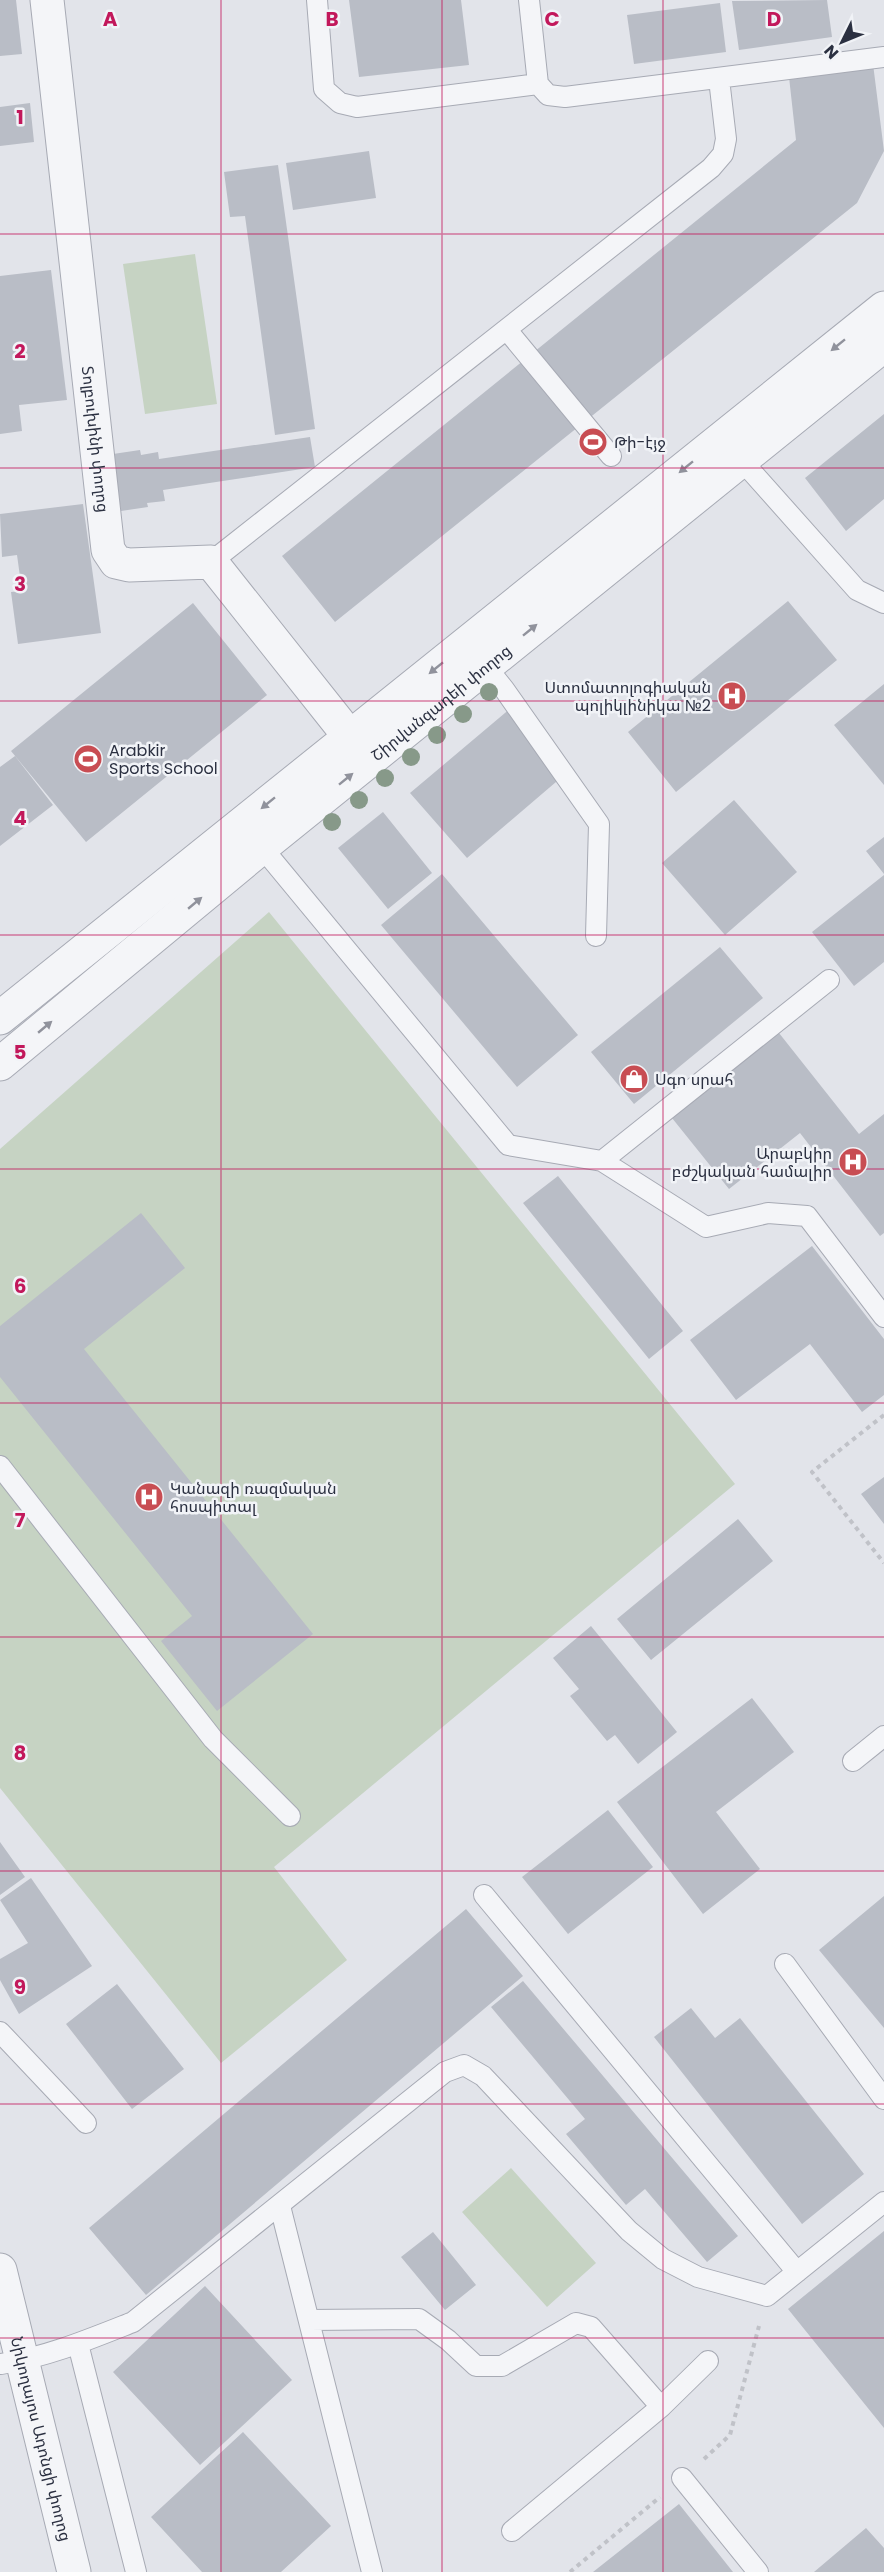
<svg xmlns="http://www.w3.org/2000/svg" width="884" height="2572" viewBox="0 0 884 2572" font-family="Poppins,'Noto Sans Armenian',sans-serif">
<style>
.green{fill:#c6d3c3}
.building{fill:#b9bdc6}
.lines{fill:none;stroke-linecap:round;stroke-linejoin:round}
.service-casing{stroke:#a7aab4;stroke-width:22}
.minor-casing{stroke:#a7aab4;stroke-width:35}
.tertiary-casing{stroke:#a7aab4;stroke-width:35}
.path{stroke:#c0c2c8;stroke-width:4;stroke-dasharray:4.5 4.5;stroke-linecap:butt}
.service{stroke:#f4f5f8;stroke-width:20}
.minor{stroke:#f4f5f8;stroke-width:33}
.tertiary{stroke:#f4f5f8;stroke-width:33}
.tree{fill:#879989}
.oneway{fill:#90929c}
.grid{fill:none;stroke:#c2185b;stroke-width:1.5;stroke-opacity:0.55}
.labels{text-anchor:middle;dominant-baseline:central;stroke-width:5;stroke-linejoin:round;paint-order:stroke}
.street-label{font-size:16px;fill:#2b3041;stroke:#f1f3f7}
.poi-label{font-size:16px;fill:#2b3041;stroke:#f1f3f7;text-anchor:start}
.grid-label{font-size:20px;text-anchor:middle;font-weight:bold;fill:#c2185b;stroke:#f1f3f7;stroke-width:5;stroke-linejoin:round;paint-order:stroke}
</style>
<rect width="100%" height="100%" fill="#e2e4ea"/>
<path class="green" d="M195,254L217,404L145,414L123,264Z
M269,912L735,1484L274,1867L347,1960L221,2063L0,1788V1149Z
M511,2168L596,2263L547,2307L462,2212Z"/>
<path class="building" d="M0,0H16L22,54L0,56Z
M349,0H461L469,65L359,77Z
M827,0L832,37L739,50L732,1Z
M720,3L726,52L634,64L627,15Z
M873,64L884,151L857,203L335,622L282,556L796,140L789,77Z
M30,103L34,142L0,146V107Z
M369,151L376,198L293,210L286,163Z
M278,165L315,429L275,435L245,216L230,217L224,172Z
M51,270L67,400L19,405L22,431L0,434V276Z
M884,414V499L846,531L805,478Z
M310,437L315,467L163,490L165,501L147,503L148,507L121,511L113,454L140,450L141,455L158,452L159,459Z
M83,504L101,633L18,644L11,592L22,591L17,555L2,557L0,514Z
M788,601L837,660L676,792L628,732Z
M193,603L267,695L86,842L11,751Z
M884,684V785L834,725Z
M511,708L563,776L467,858L410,793Z
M15,756L53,805L0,846V767Z
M734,800L797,872L725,935L662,863Z
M383,812L432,873L388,909L338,848Z
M884,837V874L866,851Z
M442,874L578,1035L517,1087L381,925Z
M884,875V962L854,986L812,932Z
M720,947L763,998L634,1104L591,1052Z
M779,1033L859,1134L884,1114V1233L880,1236L800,1133L729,1189L672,1118Z
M558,1176L683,1331L649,1359L523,1203Z
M141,1213L185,1268L84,1349L313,1634L217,1711L161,1641L192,1616L0,1377V1326Z
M812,1246L884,1339V1395L862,1412L810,1344L736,1400L690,1340Z
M884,1477V1524L861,1494Z
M738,1519L773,1561L651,1660L617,1619Z
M591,1626L677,1732L638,1764L615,1735L607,1741L570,1696L579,1689L553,1658Z
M752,1698L794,1752L716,1812L760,1869L703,1914L617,1802Z
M608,1810L653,1867L568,1934L522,1877Z
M0,1842L25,1877L0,1895Z
M31,1878L92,1966L19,2014L0,1980V1959L28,1943L0,1900Z
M884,1896V2028L819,1950Z
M466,1909L523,1976L146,2295L89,2228Z
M523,1981L738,2236L707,2262L645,2189L626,2205L566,2134L585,2119L491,2007Z
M117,1984L184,2069L132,2109L66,2024Z
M691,2008L715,2038L740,2018L864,2174L802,2224L654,2037Z
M884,2231V2428L788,2309Z
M433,2232L476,2285L445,2310L401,2257Z
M205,2286L292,2380L200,2465L113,2372Z
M243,2432L331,2526L281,2572H202L151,2517Z
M679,2504L733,2572H593Z
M866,2528L884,2548V2572H814Z"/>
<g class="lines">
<g class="service-casing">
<path id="service" d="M317,0L324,89L340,103L357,107L538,84
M529,0L538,84L548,95L565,97L884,57
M507,330L611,456
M736,454L857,590L884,603
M211,562L711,168L723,154L726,139L719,79
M480,659L504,689L599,824L596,936
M255,839L508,1145L602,1161L706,1227L768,1213L807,1216L884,1317
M602,1161L829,980
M0,1466L213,1739L290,1816
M853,1761L884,1736
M484,1895L797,2272
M785,1964L884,2099
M0,2032L86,2123
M280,2206L372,2572
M310,2320L419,2319L448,2340L476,2366H502L576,2323L591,2327L661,2407
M78,2344L136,2572
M1,2364C47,2357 90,2339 133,2322L445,2072L464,2065L483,2076L629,2231L663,2259L698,2277L767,2296L884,2202
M682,2478L758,2572
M512,2531L661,2407L708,2361"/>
</g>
<g class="minor-casing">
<g id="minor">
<path id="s1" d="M47,0L108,550L116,562L129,565L211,562L350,737"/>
</g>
</g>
<g class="tertiary-casing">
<g id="tertiary">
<path d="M0,1018L884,308"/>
<path id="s2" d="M0,1064L262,847L884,345"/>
<path id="s3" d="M0,2270L74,2572"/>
</g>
</g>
<path class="path" d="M884,1415L812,1472L884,1563
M704,2459L730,2435L759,2326
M570,2572L660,2497"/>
<use href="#service" class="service"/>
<use href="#minor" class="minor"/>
<use href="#tertiary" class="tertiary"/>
</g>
<g class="tree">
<circle cx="489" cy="692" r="9"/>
<circle cx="463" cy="714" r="9"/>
<circle cx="437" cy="735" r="9"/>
<circle cx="411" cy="757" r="9"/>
<circle cx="385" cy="778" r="9"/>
<circle cx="359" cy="800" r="9"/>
<circle cx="332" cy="822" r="9"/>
</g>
<defs><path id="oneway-solid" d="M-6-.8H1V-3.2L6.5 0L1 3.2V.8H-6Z" transform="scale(1.5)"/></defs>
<g class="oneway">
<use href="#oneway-solid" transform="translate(838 345) rotate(141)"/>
<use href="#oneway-solid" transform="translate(686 467) rotate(141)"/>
<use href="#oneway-solid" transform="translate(530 630) rotate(-39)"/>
<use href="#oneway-solid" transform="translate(436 668) rotate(141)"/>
<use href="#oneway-solid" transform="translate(346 779) rotate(-39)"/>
<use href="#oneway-solid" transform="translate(268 803) rotate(141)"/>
<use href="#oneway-solid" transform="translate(195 903) rotate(-40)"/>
<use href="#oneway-solid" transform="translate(45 1027) rotate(-40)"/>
</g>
<path class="grid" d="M221,0V2572M442,0V2572M663,0V2572M0,234H884M0,468H884M0,701H884M0,935H884M0,1169H884M0,1403H884M0,1637H884M0,1871H884M0,2104H884M0,2338H884"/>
<defs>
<g id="stadium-disc" transform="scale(1.5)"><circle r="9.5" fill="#c84d53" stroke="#f1f3f7"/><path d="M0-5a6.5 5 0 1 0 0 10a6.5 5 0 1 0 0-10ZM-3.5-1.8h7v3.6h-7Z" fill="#fff"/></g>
<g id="hospital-disc" transform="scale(1.5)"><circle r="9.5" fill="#c84d53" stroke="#f1f3f7"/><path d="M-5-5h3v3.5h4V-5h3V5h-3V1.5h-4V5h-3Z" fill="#fff"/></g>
<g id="shop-disc" transform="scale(1.5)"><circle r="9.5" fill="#c84d53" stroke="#f1f3f7"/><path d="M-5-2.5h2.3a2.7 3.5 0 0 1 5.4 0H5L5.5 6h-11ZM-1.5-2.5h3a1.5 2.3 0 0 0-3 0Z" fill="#fff"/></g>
</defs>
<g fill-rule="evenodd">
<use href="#stadium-disc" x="593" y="442"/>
<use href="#hospital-disc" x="732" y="696"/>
<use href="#stadium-disc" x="88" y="759"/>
<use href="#shop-disc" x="634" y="1079"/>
<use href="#hospital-disc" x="853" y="1162"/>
<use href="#hospital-disc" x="149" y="1497"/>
</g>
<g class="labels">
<g class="street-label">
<text stroke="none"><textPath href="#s1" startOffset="442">Տոլբուխինի փողոց</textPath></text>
<text stroke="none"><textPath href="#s2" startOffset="570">Շիրվանզադեի փողոց</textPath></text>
<text stroke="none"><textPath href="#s3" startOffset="174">Նիկողայոս Ադոնցի փողոց</textPath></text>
</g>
<g class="poi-label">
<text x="614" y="442">Թի-էյջ</text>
<text x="711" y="687" text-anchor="end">Ստոմատոլոգիական<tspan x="711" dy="18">պոլիկլինիկա №2</tspan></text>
<text x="109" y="750">Arabkir<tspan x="109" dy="18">Sports School</tspan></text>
<text x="655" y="1079">Սգո սրահ</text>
<text x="832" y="1153" text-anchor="end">Արաբկիր<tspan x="832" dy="18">բժշկական համալիր</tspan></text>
<text x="170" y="1488">Կանազի ռազմական<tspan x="170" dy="18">հոսպիտալ</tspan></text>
</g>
</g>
<g class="grid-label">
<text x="110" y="26">A</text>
<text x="332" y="26">B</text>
<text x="552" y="26">C</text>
<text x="774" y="26">D</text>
<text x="20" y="124">1</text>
<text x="20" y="358">2</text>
<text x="20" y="591">3</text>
<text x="20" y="825">4</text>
<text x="20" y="1059">5</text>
<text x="20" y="1293">6</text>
<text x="20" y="1527">7</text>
<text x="20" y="1760">8</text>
<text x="20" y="1994">9</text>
</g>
<g transform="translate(842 42) rotate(227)" stroke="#f1f3f7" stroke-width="4.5" paint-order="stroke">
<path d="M0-4.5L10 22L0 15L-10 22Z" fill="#2b3041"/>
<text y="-9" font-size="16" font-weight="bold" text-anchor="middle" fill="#2b3041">N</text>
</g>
</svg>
